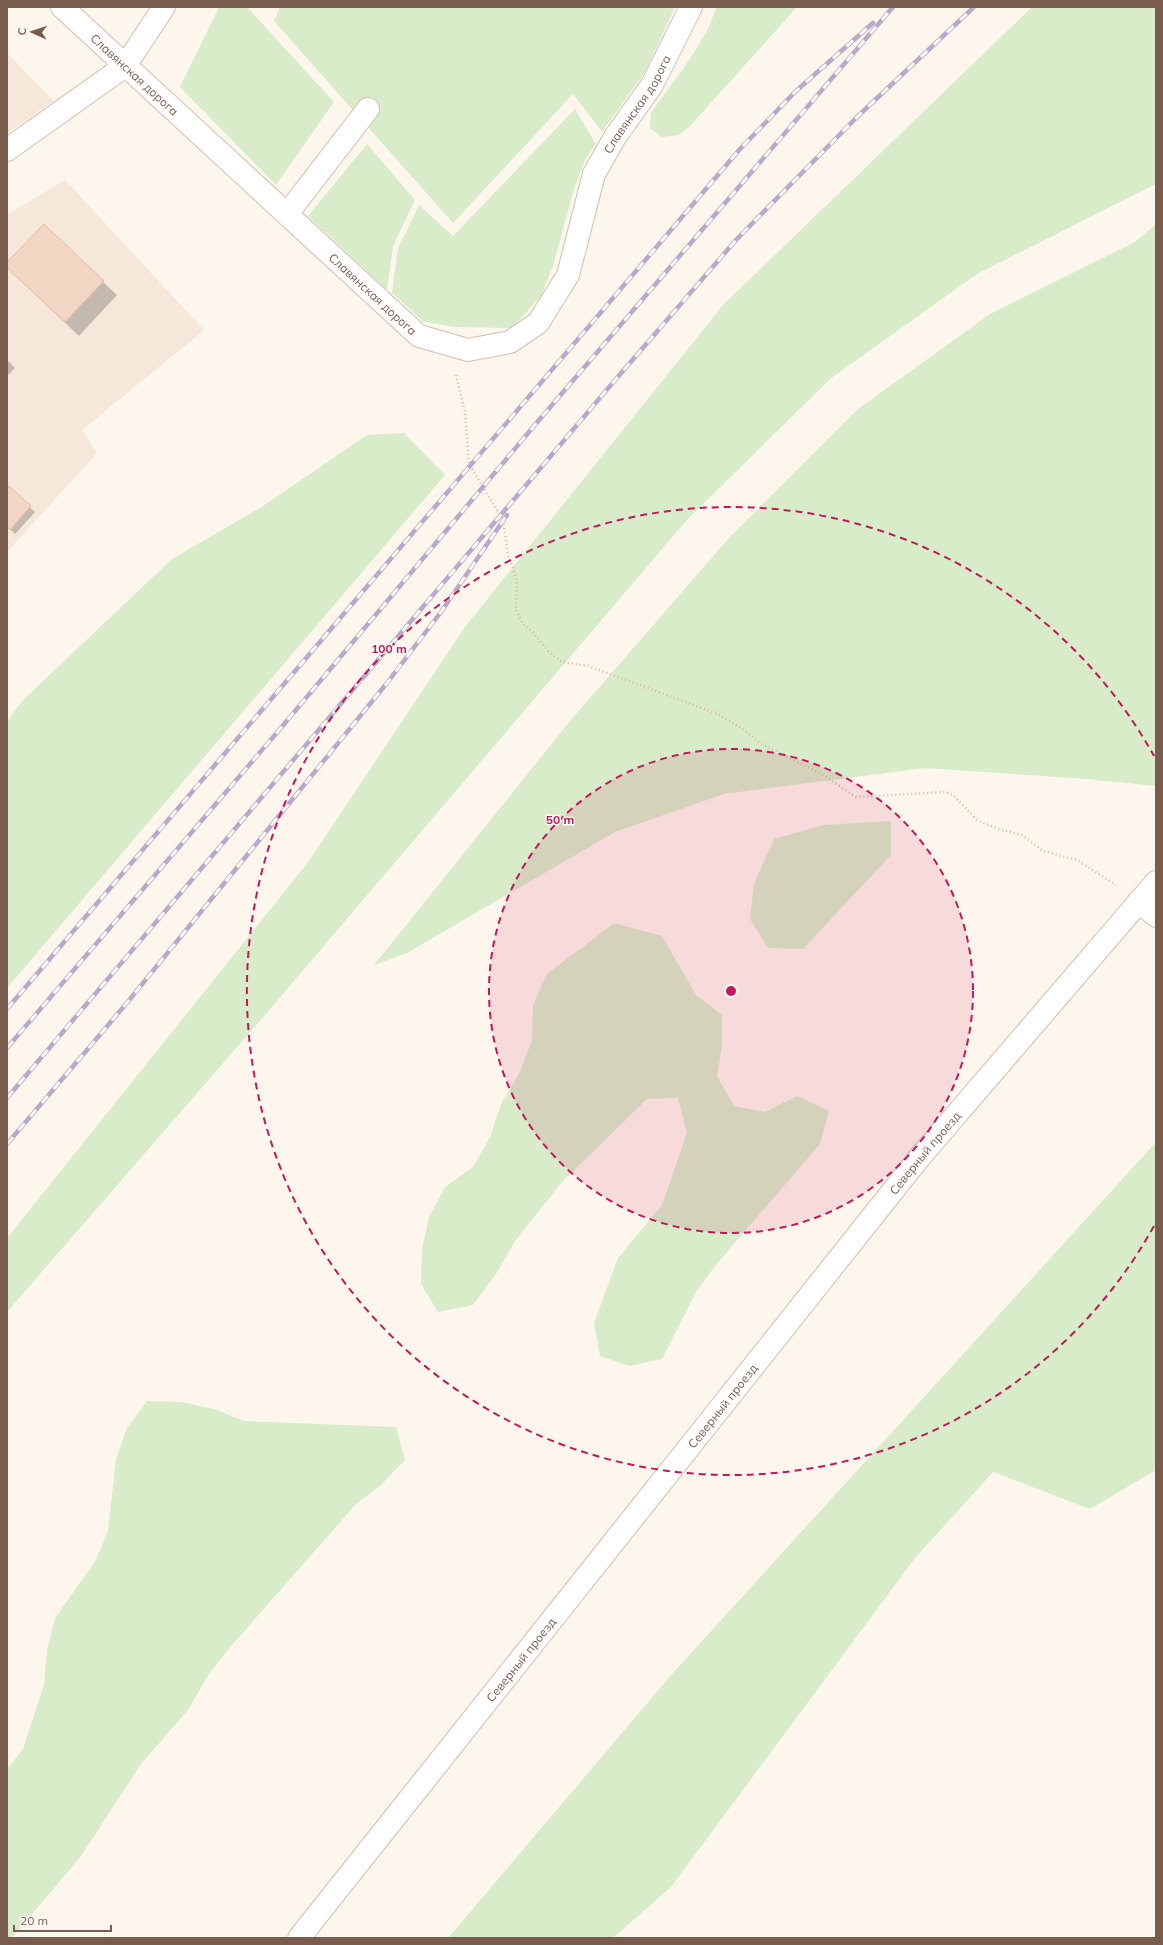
<svg xmlns="http://www.w3.org/2000/svg" width="1163" height="1945" viewBox="0 0 1163 1945" font-family="Mulish,sans-serif">
<style>
.residential{fill:#f5e8da}
.green{fill:#d8ecc9}
.shadow{fill:#0003}
.building{fill:#f3d5c3;stroke:#e6bba3}
.lines{fill:none;stroke-linecap:round;stroke-linejoin:round}
.minor-casing{stroke:#d1beb0;stroke-width:24}
.path{stroke:#d9b8a5;stroke-width:2.5;stroke-dasharray:1 3;stroke-linecap:butt}
.minor{stroke:#fff;stroke-width:22}
.rail-casing{stroke:#b9a8c9;stroke-width:4.5}
.rail{stroke:#fffaf3;stroke-width:3;stroke-dasharray:9;stroke-linecap:butt}
.ring{fill:none;stroke:#c2185b;stroke-width:2;stroke-dasharray:7 5}
.labels{text-anchor:middle;dominant-baseline:central;stroke-width:3;stroke-linejoin:round;paint-order:stroke}
.street-label{font-size:12px;fill:#7a5c4d;stroke:#fffaf3}
.centre{fill:#c2185b;stroke:#fffaf3;stroke-width:2}
.ring-label{font-size:12px;text-anchor:middle;font-weight:bold;fill:#c2185b;stroke:#fffaf3;stroke-width:3;stroke-linejoin:round;paint-order:stroke}
</style>
<rect width="100%" height="100%" fill="#fdf6ec"/>
<path class="residential" d="M7,53L54,101L7,133Z
M65,180L204,330L82,430L97,453L7,552V215Z"/>
<path class="green" d="M219,7H247L334,102L276,185L180,87Z
M280,7H675L645,72L602,132L573,94L453,223L274,21Z
M716,7H797L690,126L679,135L662,137L650,128L651,113C671,84 708,40 716,7Z
M1032,7H1156V184L977,274L830,379L685,522L265,1015L7,1312V1238L309,861L465,627L723,305Z
M575,109L596,144L586,158L574,189L553,266L541,296L512,328L456,327L424,322L392,293L398,248L419,205L453,236Z
M367,144L415,200L393,246L387,290L308,216Z
M1156,224V786L1086,779L925,768L724,794L615,832L407,953L374,965L570,721L728,539L858,409L990,314L1135,242Z
M404,433L445,475L7,988V721L23,700L172,559L260,508L367,435Z
M891,821V855L803,949L768,948L750,919L754,884L774,839L824,825Z
M614,923L662,936L696,995L722,1015V1046L717,1076L734,1106L765,1112L797,1096L829,1111L820,1144L715,1266L696,1292L662,1359L629,1366L600,1356L594,1323L618,1258L662,1205L687,1133L678,1098L647,1099L562,1182L515,1241L496,1274L473,1305L438,1312L421,1284L422,1250L429,1217L445,1187L473,1167L490,1137L501,1104L520,1072L532,1040L533,1005L547,974Z
M1156,1142V1470L1090,1509L993,1472L915,1558L671,1887L613,1938H448L672,1674Z
M147,1401L181,1402L214,1409L244,1421L396,1427L405,1460L381,1485L356,1504L226,1652L207,1677L188,1710L141,1764L81,1856L12,1938H7V1769L23,1749L44,1685L47,1650L55,1618L95,1562L108,1531L116,1459L127,1428Z"/>
<path class="shadow" d="M7,264L103,282L117,295L79,336L19,279L7,267Z
M7,360L15,368L7,376Z
M9,488L35,512L15,534L7,526V490Z"/>
<path class="building" d="M44,224L104,281L65,322L7,268V262Z
M9,486L31,506L10,530L7,527V489Z"/>
<g class="lines">
<g class="minor-casing">
<g id="minor">
<path id="s1" d="M62,7L419,336L468,350L510,342L538,323L568,275L594,174L615,137L652,85L691,7"/>
<path d="M7,150L125,66L164,7"/>
<path d="M287,214L368,109"/>
<path d="M1139,901L1156,916"/>
<path id="s2" d="M299,1938L919,1158L1156,882"/>
</g>
</g>
<path class="path" d="M456,375L465,412L469,464L503,520L508,554L517,581L516,611L524,625L533,632L548,651L562,662L588,666L718,714L743,729L761,744L820,773L856,797L946,792L954,796L977,820L998,829L1022,835L1043,851L1077,860L1116,885"/>
<use href="#minor" class="minor"/>
<g class="rail-casing">
<path id="rail" d="M7,1009L740,149L796,91L873,23
M7,1048L280,729L534,426L893,7
M7,1098L610,386L736,240L857,117L974,7
M7,1144L126,1004L387,683L441,612L507,515"/>
</g>
<use href="#rail" class="rail"/>
</g>
<circle cx="731" cy="991" r="242" fill="#c2185b" fill-opacity=".12"/>
<g class="ring">
<circle cx="731" cy="991" r="242"/>
<path d="M1154 1226A484 484 0 1 1 1154 756"/>
</g>
<g class="labels">
<g class="street-label">
<text stroke="none"><textPath href="#s1" startOffset="99">Славянская дорога</textPath></text>
<text stroke="none"><textPath href="#s1" startOffset="856">Славянская дорога</textPath></text>
<text stroke="none"><textPath href="#s1" startOffset="423">Славянская дорога</textPath></text>
<text stroke="none"><textPath href="#s2" startOffset="1004">Северный проезд</textPath></text>
<text stroke="none"><textPath href="#s2" startOffset="680">Северный проезд</textPath></text>
<text stroke="none"><textPath href="#s2" startOffset="356">Северный проезд</textPath></text>
</g>
</g>
<circle cx="731" cy="991" r="6" class="centre"/>
<g class="ring-label">
<text x="389" y="653">100 m</text>
<text x="560" y="824">50 m</text>
</g>
<rect width="1163" height="1945" fill="none" stroke="#7a5c4d" stroke-width="16"/>
<g transform="translate(32 32) rotate(273)" stroke="#fffaf3" stroke-width="3" paint-order="stroke">
<path d="M0-3L7 15L0 10L-7 15Z" fill="#7a5c4d"/>
<text y="-6" font-size="11" font-weight="bold" text-anchor="middle" fill="#7a5c4d">С</text>
</g>
<path d="M14 1925v6h97v-6" fill="none" stroke="#7a5c4d" stroke-width="2"/>
<text x="20" y="1925" font-size="12" fill="#7a5c4d" stroke="#fffaf3" stroke-width="3" paint-order="stroke">20 m</text>
</svg>
